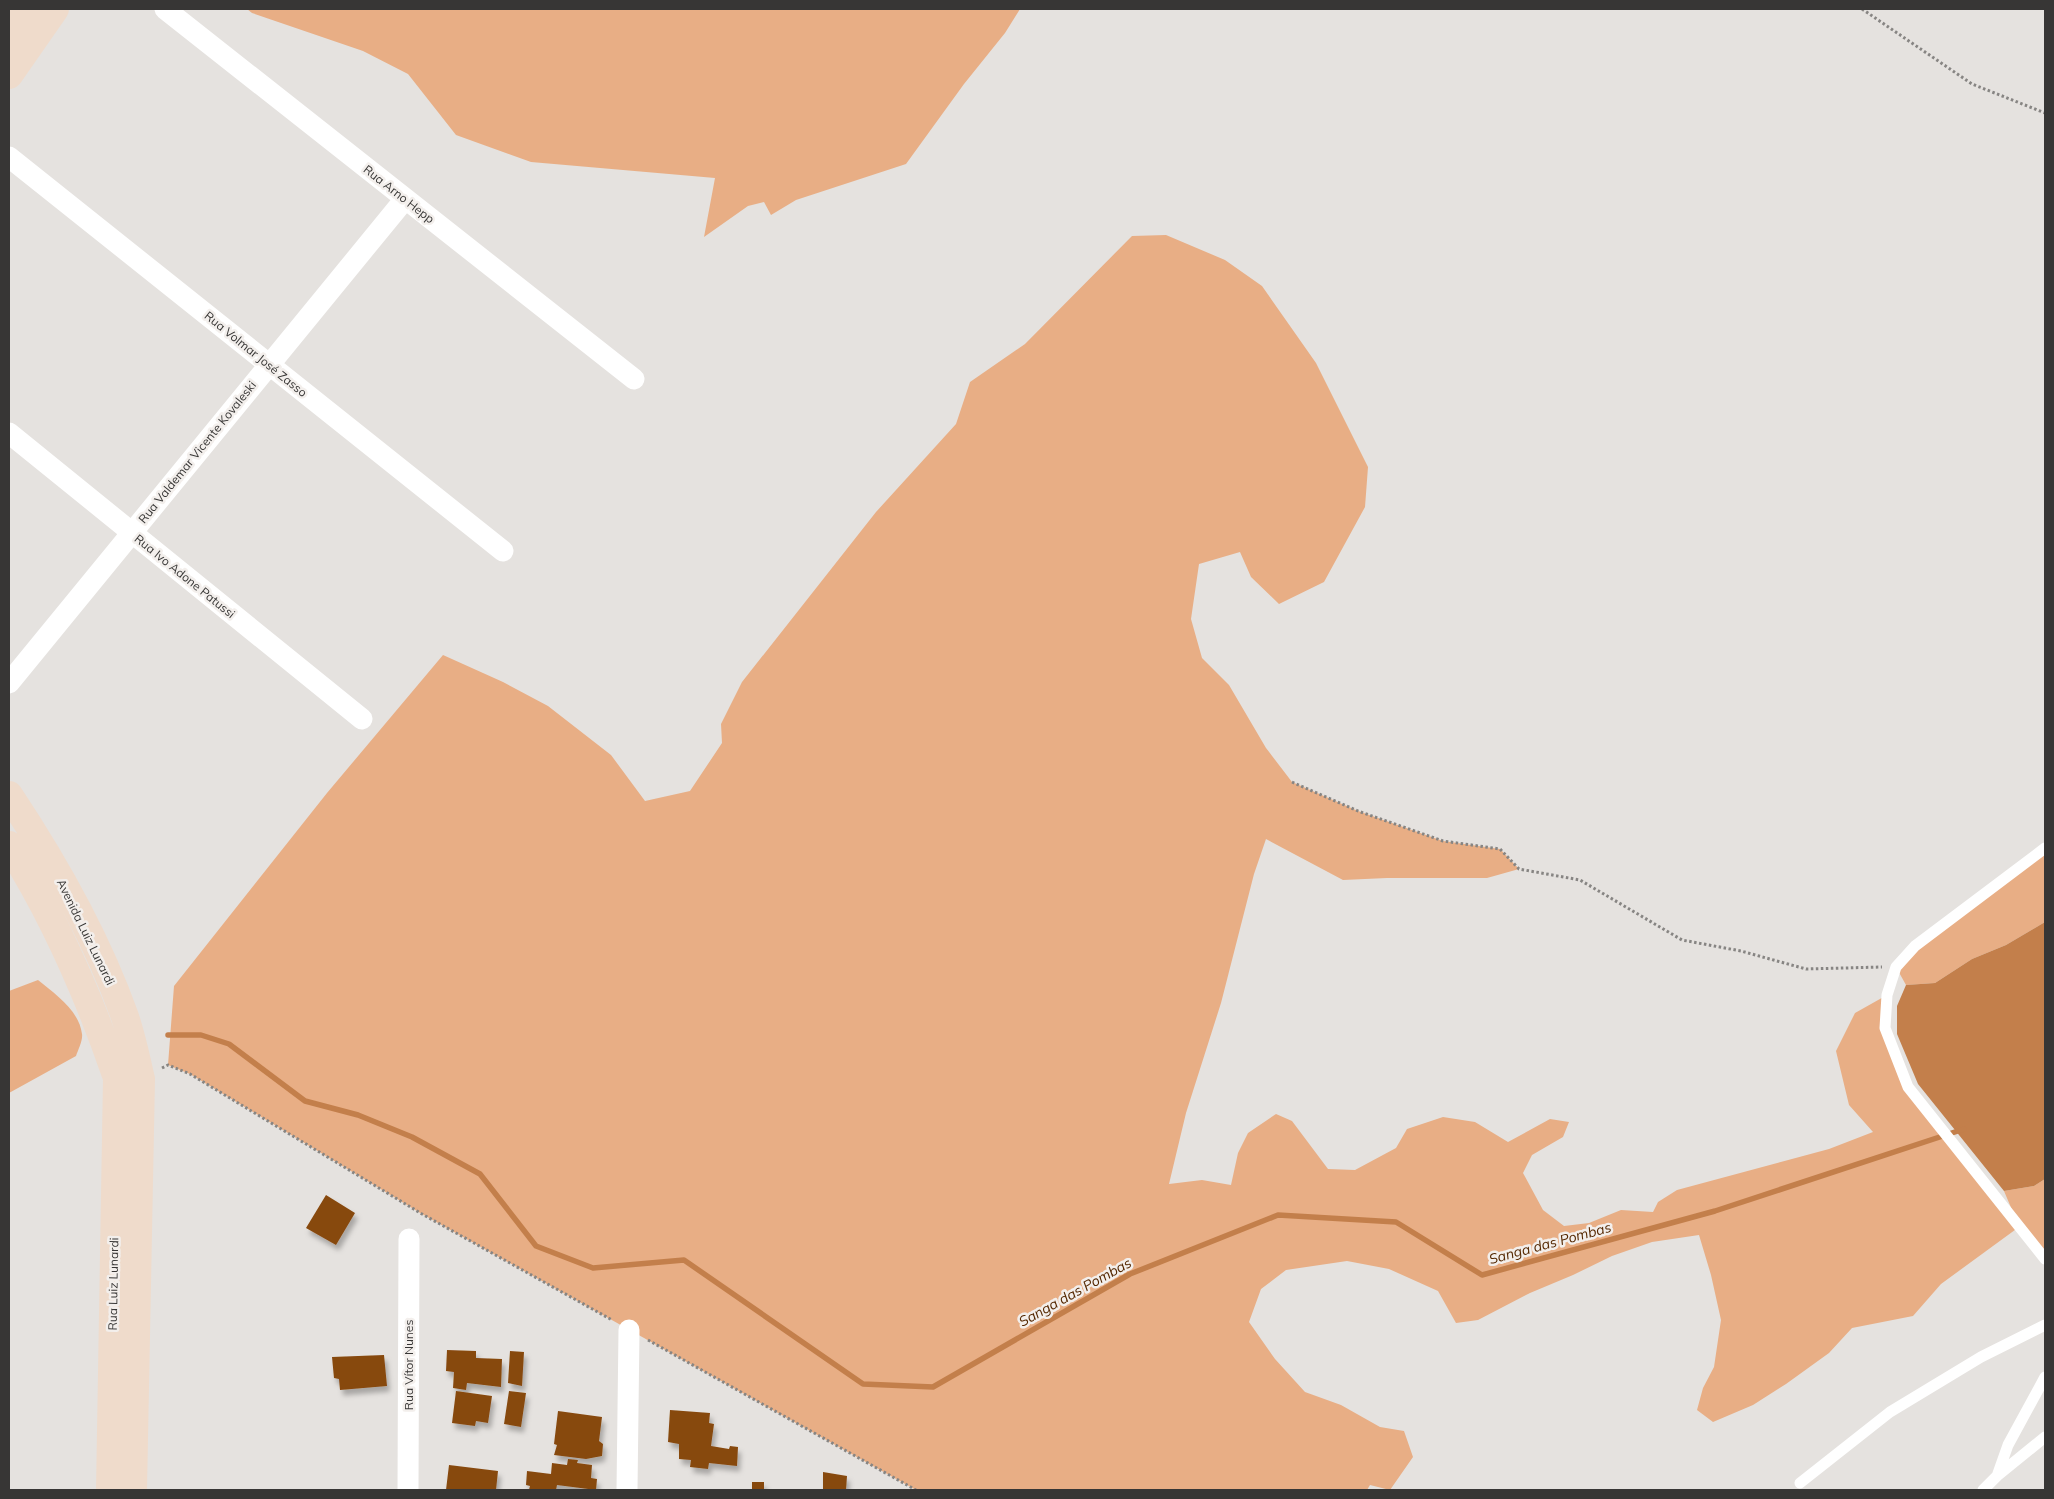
<svg xmlns="http://www.w3.org/2000/svg" width="2054" height="1499" viewBox="0 0 2054 1499" font-family="Mulish,sans-serif">
<style>
.green{fill:#e8ae85}
.water{fill:#c37f4b}
.lines{fill:none;stroke-linecap:round;stroke-linejoin:round}
.stream{stroke:#c37f4b;stroke-width:5.5}
.building{fill:#87480d;filter:url(#shadow)}
.path{stroke:#878583;stroke-width:3;stroke-dasharray:2.5 2.5;stroke-linecap:butt}
.lane{stroke:#fff;stroke-width:11}
.street{stroke:#fff;stroke-width:21}
.secondary{stroke:#efdbcb;stroke-width:28}
.labels{text-anchor:middle;dominant-baseline:central;stroke-width:5;stroke-linejoin:round;paint-order:stroke}
.street-label{font-size:12px;fill:#373635;stroke:#f3efec}
.water-label{font-size:14px;font-style:italic;fill:#542700;stroke:#f3efec}
</style>
<defs>
<filter id="shadow"><feDropShadow dx="3" dy="5.5" stdDeviation="2.5" flood-color="#0004"/></filter>
</defs>
<rect width="100%" height="100%" fill="#e5e2df"/>
<path class="green" d="M247,9H1020L1005,33L964,84L906,164L796,200L771,215L764,202L748,206L704,237L715,178L531,162L456,135L408,74L363,51L252,13Z
M1166,235L1225,260L1262,286L1316,363L1368,467L1365,507L1324,582L1279,604L1251,577L1240,552L1199,564L1191,619L1202,658L1229,685L1266,748L1292,782L1358,811L1443,841L1500,849L1519,869L1487,878H1387L1343,880L1266,839L1254,874L1221,1003L1186,1113L1169,1184L1202,1180L1231,1185L1238,1153L1248,1133L1276,1114L1292,1121L1328,1169L1355,1170L1396,1148L1407,1129L1443,1117L1475,1122L1508,1142L1550,1119L1569,1122L1563,1137L1532,1155L1523,1173L1543,1210L1564,1226L1589,1223L1621,1210L1653,1212L1658,1202L1677,1190L1829,1149L1873,1132L1849,1105L1836,1051L1855,1013L1887,995L1885,1028L1908,1087L2018,1224L2004,1191L2034,1186L2045,1179V1259L2019,1227L1941,1284L1913,1316L1852,1328L1829,1353L1786,1384L1753,1405L1713,1422L1697,1410L1703,1388L1714,1367L1721,1320L1711,1275L1699,1235L1652,1242L1612,1256L1573,1275L1530,1293L1478,1320L1456,1323L1438,1291L1389,1269L1347,1261L1286,1270L1261,1289L1249,1322L1275,1359L1305,1392L1341,1405L1380,1427L1404,1431L1413,1457L1390,1490L1370,1485L1367,1490H916L422,1214L190,1074L168,1065L174,986L327,793L443,655L503,682L548,706L611,755L645,801L690,791L722,743L721,724L742,682L876,512L956,424L970,382L1025,344L1132,236Z
M2045,848V922L2006,945L1972,959L1935,983L1906,985L1896,967Z
M38,980C55,994 79,1010 82,1034C83,1040 78,1050 76,1056L9,1093V991Z"/>
<path class="water" d="M2045,922V1179L2034,1186L2004,1191L1918,1084L1897,1034V1006L1906,985L1935,983L1972,959L2006,945Z"/>
<g class="lines">
<path class="stream" d="M168,1035H201L229,1044L305,1101L358,1115L412,1137L480,1174L536,1246L593,1268L684,1260L863,1384L933,1387L1130,1274L1278,1215L1396,1222L1482,1275L1715,1211L1964,1129"/>
</g>
<path class="building" d="M326,1195L355,1213L336,1245L306,1228Z
M447,1350L476,1351V1358L502,1359L501,1387L467,1383L466,1390L453,1388L454,1372L446,1371Z
M510,1351L524,1352L522,1386L508,1383Z
M384,1355L387,1386L340,1390L339,1379L334,1378L332,1357Z
M456,1391L492,1396L488,1423L476,1421L475,1426L452,1423Z
M509,1391L526,1393L521,1427L504,1424Z
M670,1410L710,1413L709,1423L714,1424L711,1446L729,1449L730,1446L738,1447L737,1466L709,1463L708,1469L690,1467L691,1460L679,1459V1444L668,1442Z
M558,1411L602,1417L599,1441L603,1444L602,1456L586,1459L554,1455L557,1445L554,1444Z
M568,1459L578,1460L577,1463L592,1465L591,1478L597,1479L596,1490L557,1485L556,1490H529L530,1486L526,1485L527,1471L551,1474L552,1463L567,1465Z
M449,1465L498,1471L496,1490H446Z
M823,1472L847,1476L846,1490H823Z
M752,1482H764V1490H752Z"/>
<g class="lines">
<path class="path" d="M1862,9L1972,84L2045,113
M1292,782L1358,811L1443,841L1500,849L1519,869L1580,880L1682,940L1741,951L1806,969L1882,967
M162,1068L168,1065L190,1074L422,1214L612,1320
M648,1340L916,1490"/>
<path class="lane" d="M2045,848L1915,946L1896,967L1887,995L1885,1028L1908,1087L2045,1259
M1997,1476L2008,1445L2045,1377
M1800,1483L1890,1412L1981,1357L2045,1325
M1983,1490L1997,1476L2045,1437"/>
<path class="street" d="M165,9L634,379
M9,157L503,551
M9,433L362,719
M9,683L405,199
M408,1490L409,1239
M627,1490L629,1330"/>
<path class="secondary" d="M9,35L27,9
M9,75L55,9
M9,795C55,864 97,938 125,1017C132,1037 136,1058 141,1079L133,1490
M9,845C55,918 89,996 117,1078L110,1490"/>
</g>
<g class="labels">
<g class="street-label">
<text transform="translate(399 194) rotate(38)">Rua Arno Hepp</text>
<text transform="translate(256 354) rotate(39)">Rua Volmar José Zasso</text>
<text transform="translate(197 452) rotate(-51)">Rua Valdemar Vicente Kovaleski</text>
<text transform="translate(185 576) rotate(39)">Rua Ivo Adone Patussi</text>
<text transform="translate(86 932) rotate(64)">Avenida Luiz Lunardi</text>
<text transform="translate(113 1284) rotate(-89)">Rua Luiz Lunardi</text>
<text transform="translate(408 1365) rotate(-90)">Rua Vítor Nunes</text>
</g>
<g class="water-label">
<text transform="translate(1550 1243) rotate(-15)">Sanga das Pombas</text>
<text transform="translate(1075 1292) rotate(-29)">Sanga das Pombas</text>
</g>
</g>
<rect width="2054" height="1499" fill="none" stroke="#373635" stroke-width="20"/>
</svg>
